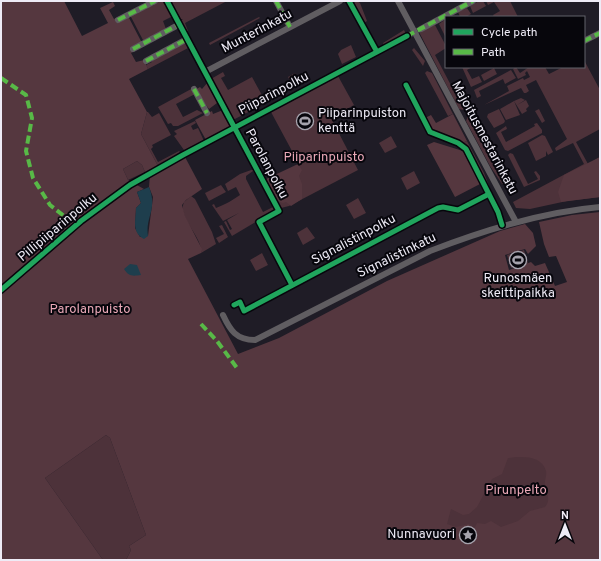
<svg xmlns="http://www.w3.org/2000/svg" width="601" height="561" viewBox="0 0 601 561" font-family="Overpass,sans-serif">
<style>
.green{fill:#4d323a}
.forest{fill:#55373f;fill-rule:evenodd}
.water{fill:#1e3e4d}
.lines{fill:none;stroke-linecap:round;stroke-linejoin:round}
.minor-tunnel{stroke:#3e3b45;stroke-width:6;stroke-dasharray:6 3;stroke-linecap:butt}
.minor{stroke:#605d61;stroke-width:6}
.quiet{stroke:#58b947;stroke-width:4;stroke-dasharray:8 4;stroke-linecap:butt}
.cycleway-casing{stroke:#07060c;stroke-width:8}
.cycleway{stroke:#20a55d;stroke-width:5}
.labels{text-anchor:middle;dominant-baseline:central;stroke-width:4;stroke-linejoin:round;paint-order:stroke}
.street-label{font-size:13px;fill:#eeebf6;stroke:#07060c}
.poi-label{font-size:13px;fill:#eeebf6;stroke:#07060c;text-anchor:start}
.park-label{font-size:13px;fill:#eba9b8;stroke:#07060c}
</style>
<rect width="100%" height="100%" fill="#1f1c26"/>
<path class="green" d="M156,1H165L173,16L163,21L166,29L144,42L130,15L137,12L138,14V11L154,5V2Z
M173,1H227L185,23L188,31L186,32L180,21L183,19H179L171,4Z
M357,1L360,3L367,21L364,23L353,3Z
M479,1H483L486,6L473,13L470,6Z
M486,1H510L518,17H494L493,15L500,11L494,2L488,5Z
M467,8L471,14L466,17H460L458,12Z
M259,17L260,18L210,45L209,43Z
M446,19V36H445L439,24Z
M435,25L446,46V48L435,55L464,110L459,109L419,32Z
M404,30L406,34L384,45L383,43Z
M185,42L190,47L148,69L146,65L152,62L151,60Z
M351,45L356,57L342,64L338,54L341,50Z
M414,48L425,61L423,66L412,50Z
M584,60L600,90V129L576,142L588,164L600,157V197L567,201L530,209L516,208L513,202L584,164L573,143L556,151L555,148L567,139L536,80L526,85L529,91L526,93H524L521,88L484,105L509,91L507,86L523,78L524,80L530,77L527,71L525,73L526,75L518,79L513,69L516,67L520,73L529,67H545L549,74L563,67H584Z
M462,67H472L467,70L472,79L479,76L482,82L471,87Z
M494,68L497,74L484,81L481,75Z
M511,70L516,78L505,84L503,79L479,91L481,96L477,98L474,90Z
M427,71L432,73L453,114L448,116L425,73Z
M223,72L225,76L221,78L228,90L252,77L263,97L274,91L277,97L233,120L211,79Z
M295,73L301,84L294,88L288,77Z
M338,76L354,105L331,118L358,170L289,206L281,208L265,182L299,164L271,112Z
M193,88L195,94L176,104L183,117L197,110L203,113L178,126H173L171,123L168,124L158,107Z
M521,98L525,100L517,105L526,100L529,106L526,109L527,111L522,114L514,101Z
M514,101L520,115L506,120L500,109Z
M499,109L505,121L504,123L494,128L487,117L488,114Z
M539,109L545,121L542,123L535,111Z
M147,112H148L152,117L159,113L171,135L152,145L153,147L151,149L158,162L179,151L180,152L158,166L141,134Z
M468,116L504,184H502L490,166L466,121Z
M195,121L196,123L191,126L193,130L198,128L204,141L184,150L174,136L177,134L174,131Z
M537,123L542,130V133L508,151L505,150L496,133L506,126L507,129L501,132L506,142L535,126L534,124Z
M542,135L545,136L553,152L548,155L546,151V156L536,161L528,143Z
M391,136L397,147L385,153L379,143Z
M467,141L484,173L489,186L486,185L468,151L462,143Z
M510,153L513,154L528,184L538,179L534,172L536,171L540,176V180L524,187L508,155Z
M137,161L142,165L145,172L128,180L123,169Z
M254,169L259,179H258L253,171L246,176V179L263,212L273,207L269,200L270,199L276,210L232,236L224,222L226,221L230,230L232,229L227,220L239,213L223,221L212,205L214,204L216,208C226,204 233,200 240,195L236,187L228,191L225,184L240,174Z
M414,171L420,183L407,190L401,178Z
M221,185L226,192L209,201L205,193Z
M191,196L195,199L212,232L216,244L201,253C203,237 177,218 184,202Z
M358,198L366,213L354,219L346,205Z
M222,225L228,237L219,243L216,238L224,234L219,226Z
M307,227L315,238L303,245L297,233Z
M524,250L528,263L511,268L507,255Z
M262,253L268,265L256,271L250,260Z
M106,435L110,438L146,535L129,546L131,550L126,560H103L45,478Z
M546,452L553,516L453,542L439,518L506,453Z"/>
<path class="forest" d="M1,1H64L82,36L108,23L100,8L113,2L115,6L109,10L114,19L120,16H128L142,43L138,49L131,53L136,62L144,60L148,69L129,79L147,112L141,134L158,166L145,172L142,165L137,161L123,169L128,180L144,189L137,192L141,203L136,208L135,228L140,237L148,236L153,197L149,187L150,174L185,157L202,189L186,200L182,205L185,216L202,249L201,253L188,259L238,354L279,338L387,281L500,231L525,224L533,233L536,246L528,254L525,249L505,255L509,270L531,262L535,266L545,263L555,286L567,282L556,256L549,257L544,244L539,222L572,215L600,212V560H126L131,550L129,546L146,535L110,438L106,435L45,478L103,560H1ZM508,458C521,456 542,455 546,471C547,476 544,481 545,486C547,494 551,500 545,507L530,511L518,521L501,527L491,521L485,524L477,523L474,529L469,524L456,527L447,524L451,509L463,515L469,514L477,507L492,479L502,474Z
M208,82L218,100L217,103L209,109L195,90L200,87L202,89Z
M223,110L231,125L230,127L206,140L195,120L212,111L213,114Z
M453,114L467,141L462,143L432,131L425,118L431,115L436,123Z
M434,142L463,151L480,184L455,197L427,145Z
M600,157V197L561,202L558,192L564,175Z
M298,164L302,170L299,176L302,184V199L291,206L286,202L283,203L275,200L269,189L270,187L264,180Z"/>
<path class="water" d="M149,187C158,209 145,217 148,236L144,239C131,232 136,220 136,208L141,203L137,192Z
M130,264L137,265L141,275C133,276 129,277 124,269Z"/>
<g class="lines">
<path class="minor-tunnel" d="M407,36L421,29"/>
<path class="minor" d="M276,1L290,27
M398,1L516,222
M118,20L155,1
M421,29L473,1
M584,41L600,33
M133,49L180,24
M146,61L187,39
M205,72L340,1
M194,89L207,113
M223,315C230,330 236,340 255,340L430,251C484,230 541,212 600,207"/>
<path class="quiet" d="M276,1L290,27
M118,20L155,1
M407,36L473,1
M584,41L600,33
M133,49L180,24
M146,61L187,39
M1,78L26,95L32,118L26,151L33,178L50,205L64,216L81,221
M194,89L207,113
M201,324L217,341L237,368"/>
<g class="cycleway-casing">
<path id="cycleway" d="M167,1L279,211L259,222L292,285
M349,1L377,52
M406,85L430,132L458,143L466,149L498,212L502,225
M1,290L81,221L130,185L183,155L407,36
M234,305L240,302L244,311L438,208L443,207L458,210L489,194"/>
</g>
<use href="#cycleway" class="cycleway"/>
</g>
<defs>
<g id="stadium-ring" transform="scale(0.9)"><circle r="9.5" fill="#07060c" stroke="#a6a3ad" stroke-width="1.5"/><path d="M0-5a6.5 5 0 1 0 0 10a6.5 5 0 1 0 0-10ZM-3.5-1.8h7v3.6h-7Z" fill="#a6a3ad"/></g>
<g id="sight-ring" transform="scale(0.9)"><circle r="9.5" fill="#07060c" stroke="#a6a3ad" stroke-width="1.5"/><path d="M0-6L1.8-2.2L6-1.7L2.9 1.2L3.7 5.4L0 3.3L-3.7 5.4L-2.9 1.2L-6-1.7L-1.8-2.2Z" fill="#a6a3ad"/></g>
</defs>
<g fill-rule="evenodd">
<use href="#stadium-ring" x="305" y="121"/>
<use href="#stadium-ring" x="518" y="260"/>
<use href="#sight-ring" x="468" y="535"/>
</g>
<g class="labels">
<g class="street-label">
<text transform="translate(257 32) rotate(-28)">Munterinkatu</text>
<text transform="translate(274 94) rotate(-28)">Piiparinpolku</text>
<text transform="translate(484 138) rotate(62)">Majoitusmestarinkatu</text>
<text transform="translate(266 164) rotate(62)">Parolanpolku</text>
<text transform="translate(58 228) rotate(-40)">Pillipiiparinpolku</text>
<text transform="translate(354 240) rotate(-28)">Signalistinpolku</text>
<text transform="translate(397 256) rotate(-26)">Signalistinkatu</text>
</g>
<g class="poi-label">
<text x="318" y="114">Piiparinpuiston<tspan x="318" dy="15">kenttä</tspan></text>
<text x="518" y="279" text-anchor="middle">Runosmäen<tspan x="518" dy="15">skeittipaikka</tspan></text>
<text x="455" y="535" text-anchor="end">Nunnavuori</text>
</g>
<g class="park-label">
<text x="324" y="158">Piiparinpuisto</text>
<text x="90" y="310">Parolanpuisto</text>
<text x="516" y="491">Pirunpelto</text>
</g>
</g>
<rect width="601" height="561" fill="none" stroke="#eeebf6" stroke-width="4"/>
<rect x="445" y="16" width="140" height="52" fill="#07060c" stroke="#63626a"/>
<rect x="453" y="29" width="20" height="6" fill="#20a55d" stroke="#63626a"/>
<text x="481" y="36" font-size="12" fill="#eeebf6">Cycle path</text>
<rect x="453" y="49" width="20" height="6" fill="#58b947" stroke="#63626a"/>
<text x="481" y="56" font-size="12" fill="#eeebf6">Path</text>
<g transform="translate(565 525)" stroke="#07060c" stroke-width="3" paint-order="stroke">
<path d="M0-3L7 15L0 10L-7 15Z" fill="#eeebf6"/>
<text y="-6" font-size="11" font-weight="bold" text-anchor="middle" fill="#eeebf6">N</text>
</g>
</svg>
